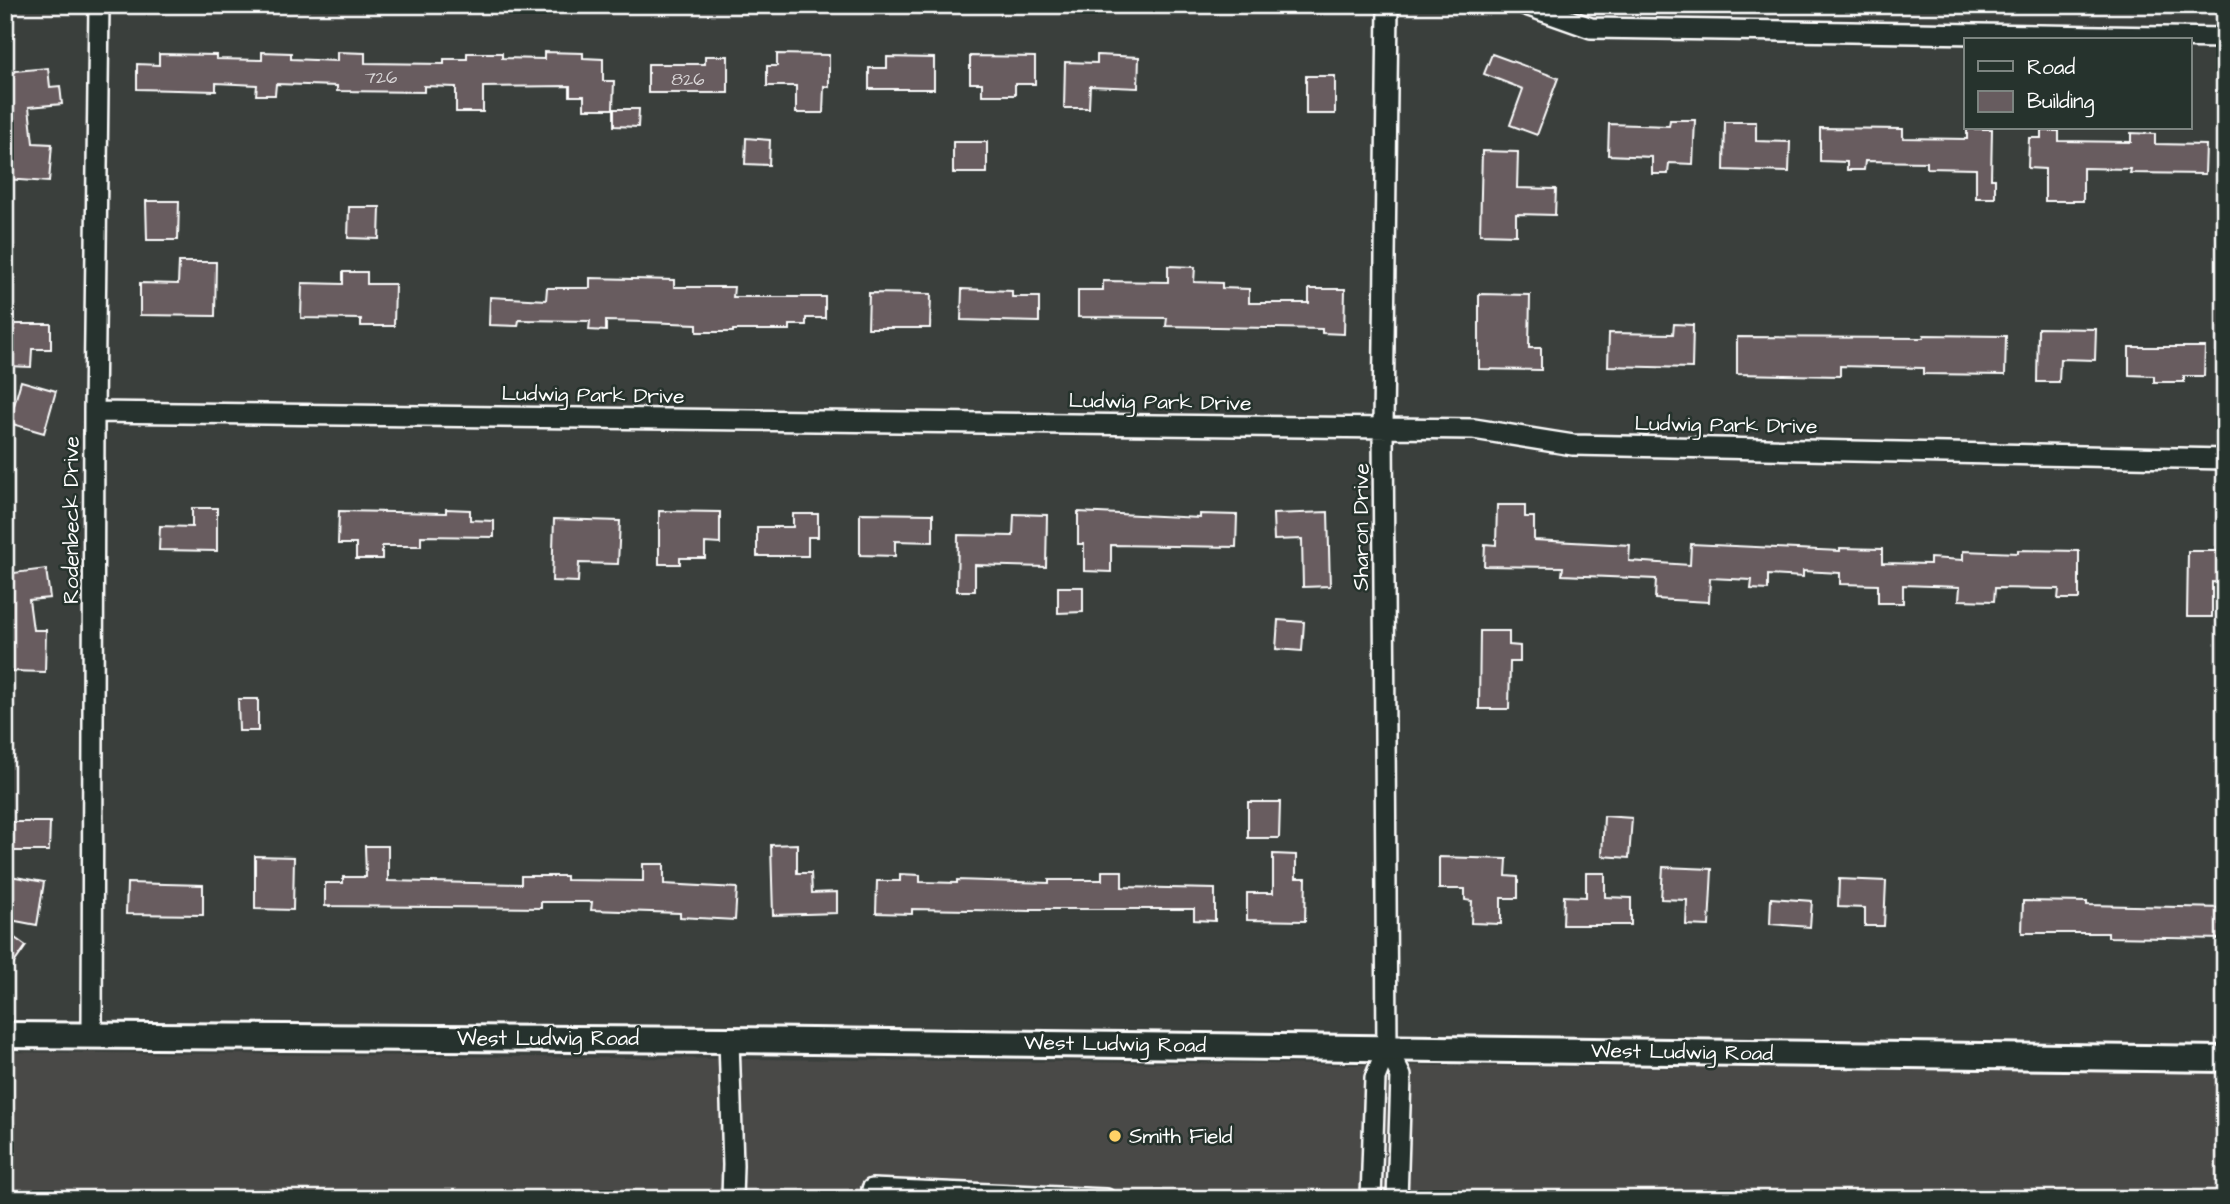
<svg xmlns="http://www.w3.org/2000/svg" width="2230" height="1204" viewBox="0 0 2230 1204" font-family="'Architects Daughter',sans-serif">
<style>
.built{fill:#484846}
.building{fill:#675c5f;stroke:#fff;stroke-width:2}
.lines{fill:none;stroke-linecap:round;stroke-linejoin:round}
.minor-casing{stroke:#fff;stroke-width:24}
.major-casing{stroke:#fff;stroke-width:30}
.minor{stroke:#26332d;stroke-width:19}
.major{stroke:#26332d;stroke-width:24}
.poi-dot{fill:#ffd166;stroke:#26332d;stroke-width:2.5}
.labels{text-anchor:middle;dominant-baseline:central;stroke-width:5;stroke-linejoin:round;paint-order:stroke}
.number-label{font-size:18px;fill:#d9d6d7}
.street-label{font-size:21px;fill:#fff;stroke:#26332d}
.poi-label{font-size:21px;fill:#fff;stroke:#26332d;text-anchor:start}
</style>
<rect width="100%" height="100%" fill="#3a3f3c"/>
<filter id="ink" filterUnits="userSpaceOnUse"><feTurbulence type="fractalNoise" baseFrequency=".0143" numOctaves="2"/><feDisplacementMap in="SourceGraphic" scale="14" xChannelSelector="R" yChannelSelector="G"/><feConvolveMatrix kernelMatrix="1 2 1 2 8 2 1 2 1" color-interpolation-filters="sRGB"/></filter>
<g filter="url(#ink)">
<path class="built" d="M5,1052L2225,1073V1199H5Z"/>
<path class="building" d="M262,52L291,53V59L337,61V52L365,53V63L444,64V59H467V53H502V58L544,59V52L583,53V58L603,59V81H614L613,109H584V96H570V86L483,87V112H456V87L424,86V92L337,91V86L276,84L275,95H256L257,85L216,83V91L137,89V64L159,65V54L216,55V59L262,60Z
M777,54L829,55V87L824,86L823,113H796V86H767V66H777Z
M1492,54L1558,78L1537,135L1510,125L1523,89L1484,74Z
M1097,55L1139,57L1138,88L1090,86L1089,108H1064L1065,62L1097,63Z
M705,56H728V93H648V64H705Z
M970,56L1035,57V84H1015V95H982V83H970Z
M887,57L934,58V89H869V68H887Z
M48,68L50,87L60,86L62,104L29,107L33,143L52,144L49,182L5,179L9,117L5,72Z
M1306,76H1335V114H1306Z
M614,109H639L638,127L614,126Z
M1670,120H1695L1693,164L1669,163L1668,174H1652V157L1608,155L1609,124L1669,126Z
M1725,122H1756V141L1790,142L1789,172L1724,170Z
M1820,128L1903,129V138L1967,139V129H1992L1991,179H1995V198H1976V169L1927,168V162L1865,161L1864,170H1847V162L1820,161Z
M2041,131H2059V141L2131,142V133L2155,134V144L2206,145L2205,174L2130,173L2131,169L2083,168V201H2045V169L2028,168L2029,138H2041Z
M746,138L770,140L769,165L745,164Z
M953,142H987V173H953Z
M1482,151L1518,152L1517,188L1556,189L1555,215L1516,214V235L1480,234Z
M146,201H179L178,240H147Z
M349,207H380L379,239L348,238Z
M179,262H216L215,316L140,315V283L178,284Z
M1168,266L1195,267L1194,282L1222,283V288L1249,289V303H1309V289H1345L1344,334L1322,333V329L1166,326L1167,318L1078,317V290H1103V281L1168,282Z
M343,272H367V284H395L394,326H361V319L301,318L302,283L343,284Z
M590,278L674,280V287H734L733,297H825V318H806V325H790V330H733V332H697V324L644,322L606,321V331L589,330L590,321L519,320L518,326L489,325L490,297L546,300L547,288H590Z
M962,289L1012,291V297H1039V322L961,320Z
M869,293L931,294L930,328H868Z
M1479,294L1530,295L1529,348H1541V370L1479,369Z
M7,324H51V349H32L31,367L7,366Z
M1674,324L1693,325L1692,368L1608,366L1609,333L1673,334Z
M2038,328L2096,329L2095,360L2060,359L2059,382H2037Z
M1924,335L2006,336L2005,375L1923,374V368L1840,366V376L1737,374V337L1923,338Z
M2129,347H2205L2204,376H2184V382H2154V376L2129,375Z
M21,381L56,391L44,433L9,423Z
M1497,505H1525V517H1534V540L1630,545L1629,561L1690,565L1691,544L1840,551V548L1882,549V563L1930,564V558L1963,560V551L2018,553V550L2079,551V599H2058L2059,589L1995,588L1994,601L1959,600L1960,587L1903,585V603H1878V585L1840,584V573L1803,571V577L1768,575V590L1751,589L1752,580L1710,578L1709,602L1655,599L1656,579L1562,575L1563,567L1484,566L1485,544L1496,545Z
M192,508H217V551L159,550L160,526L192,527Z
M446,509L470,510V520L494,521V537L421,536V546H382V559H356V544H338L339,511L446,513Z
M659,511L720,512V544L705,543V558H680V564H659Z
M1078,512L1200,518V514L1237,515L1236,547L1111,545V572L1084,571V544H1078Z
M1328,512L1330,586L1303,587L1302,539L1274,540L1273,514Z
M860,513L933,514V542L895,541V556L860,555Z
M793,514H818V537H808V556H757V527H793Z
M1014,514L1047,515L1046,567L975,565V591H957L958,535L1013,536Z
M554,519L620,521L618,564L579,563L578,582L552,581Z
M2188,551H2225V583L2212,582V617H2187Z
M46,569L50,598L29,600L33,630H46L45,672L9,671L10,619L5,574Z
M1058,587H1083V612L1058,613Z
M1278,620L1304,622L1302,651L1276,649Z
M1480,631H1509V645L1520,646V662H1510L1509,709H1479Z
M238,699H258V731H239Z
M1248,802H1280L1279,838H1248Z
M1604,816L1632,818L1629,858L1602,856Z
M9,822H50L49,851H8Z
M797,844V873H811L812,893L837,892V913L773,915L771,845Z
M365,846H388V881L521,884V876H566V880L643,881V864H664V884L737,888L735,920L680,917V913L591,910L592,902H541V908L325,906V883H343V877H366Z
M1273,854L1296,855V878H1306L1305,921L1247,920V893H1273Z
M255,856L294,857L293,910L255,909Z
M1439,857L1507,859L1506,876L1518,877V898H1501V924L1471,923L1472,901L1465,900V889H1439Z
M1663,867L1712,869L1709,926L1686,925L1687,900L1661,899Z
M1102,871H1122V887L1215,889V921L1194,920V909H1031V911L912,909V914L876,913L877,881H900V874L920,875V882L957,883V880L1049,883V880H1102Z
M1586,873H1605V897L1631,898V925H1563L1564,896L1586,897Z
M10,876L44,882L37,925L5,919Z
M1839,879L1886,881L1884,926H1865V908L1838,907Z
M127,883L203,885V915L126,914Z
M1771,898L1812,901L1810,927L1770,924Z
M2023,901L2087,902V905L2225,908V939L2108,937V933H2022Z
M5,931L26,946L5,976Z"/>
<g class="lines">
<g class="minor-casing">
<path id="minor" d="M1526,5L1591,28L2225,38
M94,412L1474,429L1573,445L2225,459
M92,1034L94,412L99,5
M729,1040L733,1165L732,1199
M1387,1048L1401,1076L1397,1199
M872,1199V1189L1106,1199
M1371,1199L1375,1078L1387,1048L1383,427L1388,5"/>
</g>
<g class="major-casing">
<path id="major" d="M5,1035L729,1040L2225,1059"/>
</g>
<use href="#minor" class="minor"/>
<use href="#major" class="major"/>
</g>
</g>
<circle class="poi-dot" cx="1115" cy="1136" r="7"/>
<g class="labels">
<g class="number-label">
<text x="381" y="77">726</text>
<text x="688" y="79">826</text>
</g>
<g class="street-label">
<text transform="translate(593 395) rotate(1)">Ludwig Park Drive</text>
<text transform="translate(1160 402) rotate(1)">Ludwig Park Drive</text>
<text transform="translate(1726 425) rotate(1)">Ludwig Park Drive</text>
<text transform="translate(71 520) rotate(-90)">Rodenbeck Drive</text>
<text transform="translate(1361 527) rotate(-90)">Sharon Drive</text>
<text x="548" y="1038">West Ludwig Road</text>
<text transform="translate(1115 1044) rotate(1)">West Ludwig Road</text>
<text transform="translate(1682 1052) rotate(1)">West Ludwig Road</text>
</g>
<g class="poi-label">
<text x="1129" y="1136">Smith Field</text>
</g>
</g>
<rect width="2230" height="1204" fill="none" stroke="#26332d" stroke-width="28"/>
<rect x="14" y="14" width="2202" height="1176" fill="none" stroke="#fff" stroke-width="2.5" filter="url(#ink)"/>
<rect x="1964" y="38" width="228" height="91" fill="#26332d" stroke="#7d8581" stroke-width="2"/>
<rect x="1978" y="61" width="35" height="10" fill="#26332d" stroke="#7d8581" stroke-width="2"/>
<text x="2027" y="74" font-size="21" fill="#ffffff">Road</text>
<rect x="1978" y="91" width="35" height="21" fill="#675c5f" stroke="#7d8581" stroke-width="2"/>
<text x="2027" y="108" font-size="21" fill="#ffffff">Building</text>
</svg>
